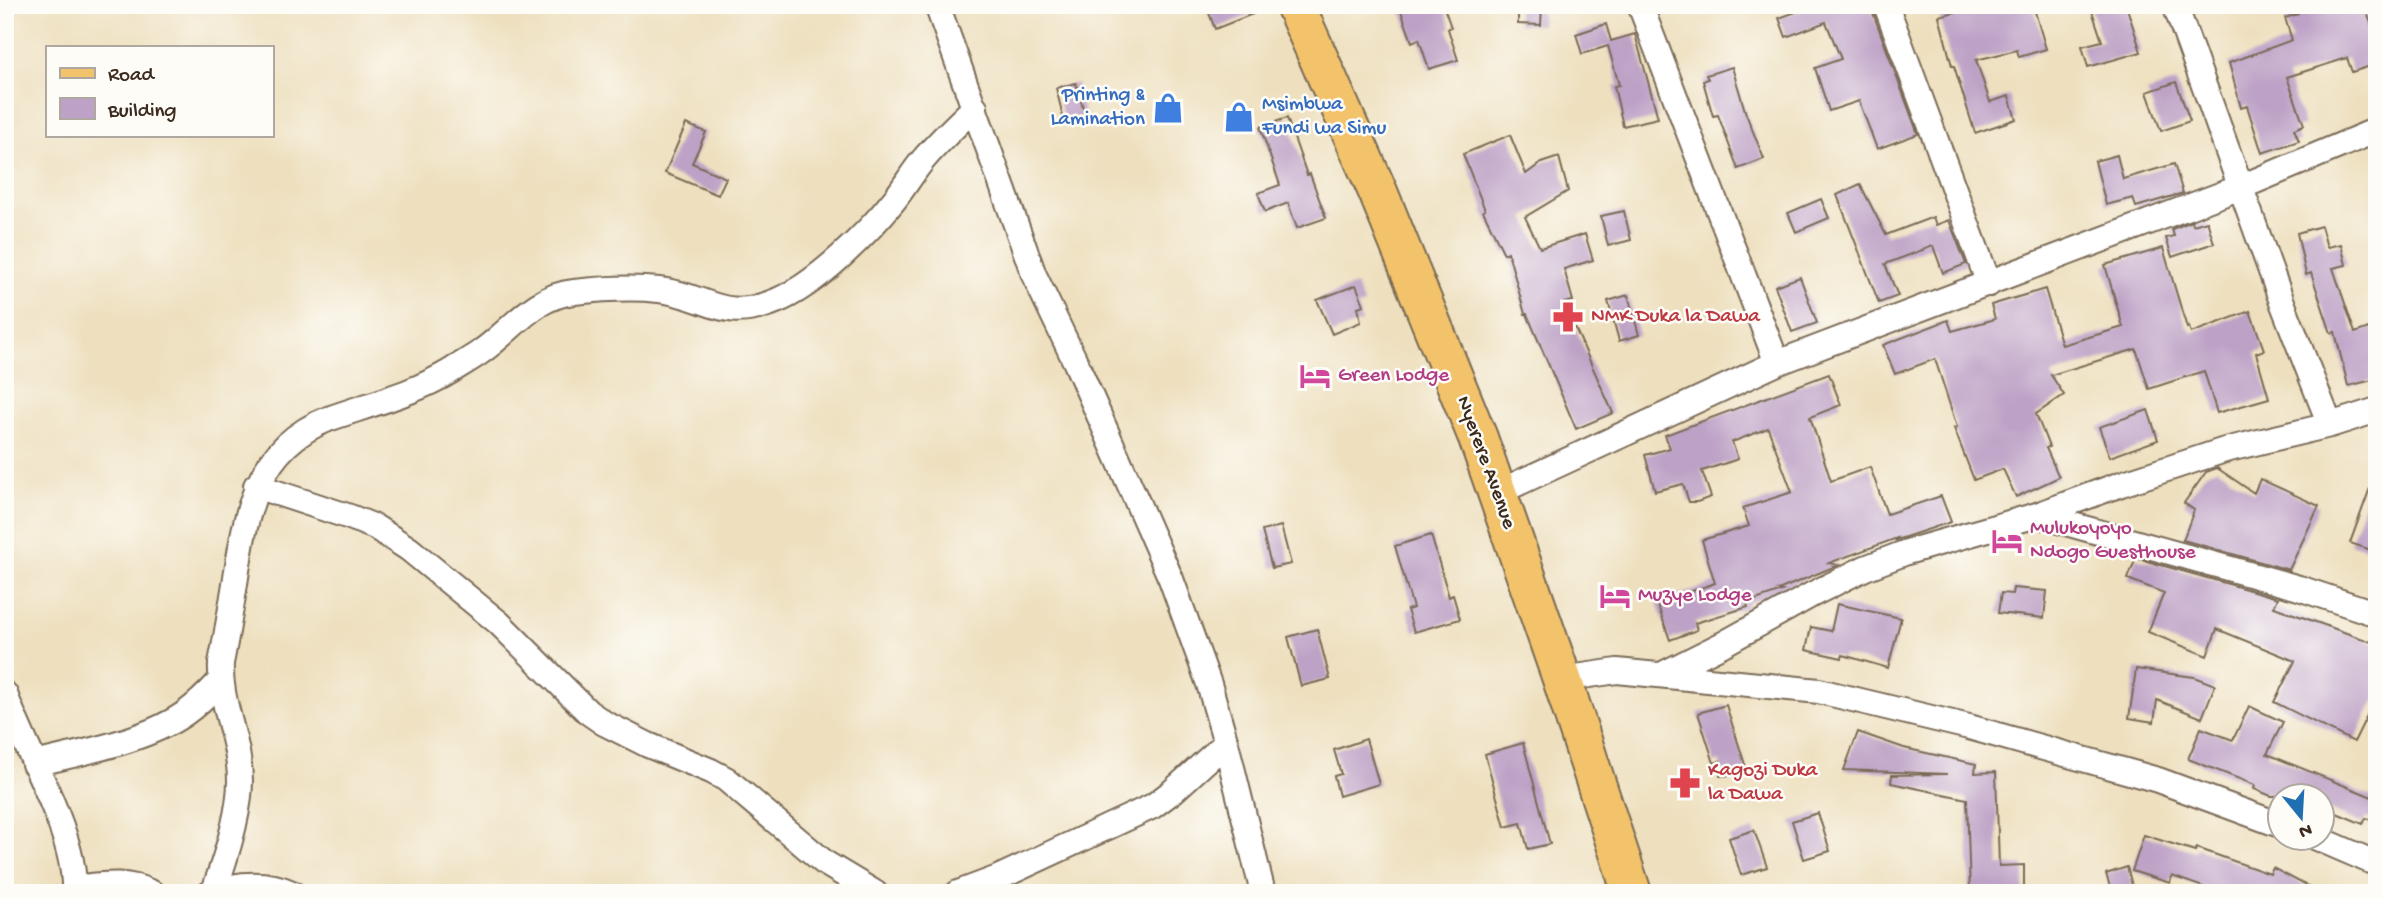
<svg xmlns="http://www.w3.org/2000/svg" width="2382" height="898" viewBox="0 0 2382 898" font-family="'Gochi Hand',sans-serif">
<style>
.building{fill:#bda1c6}
.lines{fill:none;stroke-linecap:round;stroke-linejoin:round}
.minor-casing{stroke:#7a6a56;stroke-width:28}
.primary-casing{stroke:#7a6a56;stroke-width:42}
.minor{stroke:#fff;stroke-width:24}
.primary{stroke:#f2c36a;stroke-width:38}
.labels{text-anchor:middle;dominant-baseline:central;stroke-width:5;stroke-linejoin:round;paint-order:stroke}
.shop-label{font-size:21px;fill:#366cbe;stroke:#fdfcf7;text-anchor:end}
.health-label{font-size:21px;fill:#be3a42;stroke:#fdfcf7;text-anchor:start}
.hotel-label{font-size:21px;fill:#b23c85;stroke:#fdfcf7;text-anchor:start}
.street-label{font-size:21px;fill:#3b2a1e;stroke:#fdfcf7}
</style>
<rect width="100%" height="100%" fill="#fdfcf7"/>
<filter id="ink" filterUnits="userSpaceOnUse"><feTurbulence type="fractalNoise" baseFrequency=".0143" numOctaves="2"/><feDisplacementMap in="SourceGraphic" scale="14" xChannelSelector="R" yChannelSelector="G"/><feConvolveMatrix kernelMatrix="1 2 1 2 8 2 1 2 1" color-interpolation-filters="sRGB"/></filter>
<filter id="wash" filterUnits="userSpaceOnUse"><feTurbulence type="fractalNoise" baseFrequency=".00686" numOctaves="4" result="noise"/><feDisplacementMap in="SourceGraphic" scale="28" xChannelSelector="R" yChannelSelector="G"/><feGaussianBlur stdDeviation="1.57" result="paint"/><feColorMatrix in="noise" values="0 0 0 0 0 0 0 0 0 0 0 0 0 0 0 0 0 1.4 0 .05"/><feComposite in="paint" operator="in"/></filter>
<g filter="url(#wash)">
<rect width="100%" height="100%" fill="#eee0bf"/>
<g id="blocks">
<path class="building" d="M1206,5H1273V6L1215,29Z
M1399,5H1443L1451,27L1448,29L1458,60L1429,69L1419,39L1412,42Z
M1518,5H1542L1541,25L1518,24Z
M1815,5H1870L1918,134L1877,149L1859,101L1829,111L1815,68L1841,59L1826,22L1786,37L1779,18Z
M1984,5H2033L2046,49L2019,57L2017,50L1976,60L1990,102L2009,96L2016,119L1975,133L1954,66H1952L1939,16Z
M2090,5H2126L2141,52L2088,67L2082,46L2102,41Z
M2312,5H2364L2377,39V64L2352,72L2347,58L2287,77L2304,125L2294,129L2299,141L2262,153L2247,106L2241,108L2229,63L2292,40L2285,18L2298,14L2297,11Z
M1606,24L1611,41L1635,34L1658,118L1623,126L1614,86L1619,85L1608,46L1582,54L1576,34Z
M1732,67L1746,114L1764,159L1738,169L1718,115L1713,116L1703,81L1708,79L1706,75Z
M2176,82L2190,121L2161,131L2147,92Z
M1076,83L1086,119L1065,125L1056,88Z
M1287,118L1307,175L1310,174L1326,218L1297,228L1288,203L1265,212L1258,193L1280,185L1260,127Z
M686,124L706,132L692,163L726,178L718,195L665,173Z
M1510,135L1526,174L1541,163L1559,157L1568,191L1525,217L1540,248L1585,234L1593,260L1564,269L1573,301L1564,303L1613,413L1576,429L1527,314H1525L1508,252L1504,254L1483,211L1485,210L1463,154Z
M2117,155L2123,179L2174,164L2183,193L2136,207L2133,198L2106,205L2095,161Z
M1860,184L1886,235L1933,217L1936,225L1949,220L1966,264L1943,273L1933,246L1885,264L1898,296L1879,303L1837,195Z
M1821,199L1829,218L1796,232L1788,213Z
M1624,211L1631,240L1608,246L1601,216Z
M2192,221L2193,225L2207,221L2214,243L2172,257L2166,238L2174,236L2172,229Z
M2321,226L2327,247L2341,244L2346,265L2333,268L2355,333L2377,325V379L2348,386L2335,332L2331,333L2311,273L2306,275L2297,233Z
M2163,248L2187,328L2189,327L2191,333L2250,311L2264,350L2256,353L2269,398L2217,413L2204,371L2149,389L2136,349L2051,375L2064,395L2036,414L2049,447L2046,448L2059,477L2016,497L2003,469L1974,480L1954,428L1957,427L1935,359L1895,374L1883,345L1948,320L1952,331L1995,319L1991,305L2045,289L2062,345L2123,327L2105,265Z
M1800,277L1817,323L1792,332L1775,286Z
M1356,285L1364,305L1358,307L1361,322L1332,334L1317,300Z
M1628,295L1639,335L1619,341L1608,301Z
M1829,374L1841,405L1810,417L1831,481L1870,467L1887,514L1941,496L1951,522L1896,540L1897,538L1829,563L1838,565L1778,590L1782,591L1747,603L1748,607L1695,623L1697,630L1670,640L1657,603L1715,583L1702,540L1749,526L1743,508L1792,492L1768,428L1732,442L1738,459L1702,471L1711,497L1697,502H1689L1683,484L1655,491L1645,455L1670,448L1665,435Z
M2148,410L2158,440L2110,457L2099,427Z
M2217,468L2254,493L2260,479L2319,506L2289,570L2183,540L2194,510L2184,503L2206,472Z
M2374,477L2377,478V535L2371,550L2350,543Z
M1281,526L1291,564L1272,568L1262,531Z
M1431,535L1449,597L1453,595L1460,619L1414,632L1407,610L1413,608L1395,546Z
M2136,558L2278,598L2274,607L2377,644V695L2354,742L2274,702L2295,661L2217,629L2207,656L2148,632L2164,593L2128,579Z
M2013,588L2047,591L2044,618L1998,613L2001,593L2012,594Z
M1837,604L1901,618L1888,668L1843,655L1842,658L1806,650L1811,627L1831,631Z
M1317,629L1330,679L1301,686L1288,637Z
M2136,669L2194,677L2215,685L2202,718L2157,700L2154,722L2129,718Z
M1726,705L1748,774L1720,776V761L1714,763L1698,713Z
M2249,706L2283,722L2267,754L2377,799V822L2366,818L2363,824L2322,807V796H2271L2254,789L2255,785L2188,759L2201,728L2233,740Z
M1858,732L1904,748L1976,764L1975,773L1996,772L1999,866L2024,865V893H1970L1967,799L1891,783L1892,775L1947,774L1844,770Z
M1366,739L1379,784L1339,796L1334,776L1341,774L1334,750Z
M1523,743L1550,844L1528,849L1521,823L1505,827L1485,754Z
M1818,813L1830,851L1804,859L1792,821Z
M1754,830L1767,867L1741,875L1729,838Z
M2144,835L2195,851L2197,848L2270,874L2273,868L2320,893H2220L2172,876L2170,883L2132,871Z
M2127,867L2134,893H2112L2106,874Z"/>
</g>
</g>
<g filter="url(#ink)">
<use href="#blocks" fill-opacity="0" stroke="#7a6a56" stroke-width="2"/>
<g class="lines">
<g class="minor-casing">
<path id="minor" d="M937,5L1034,275L1076,363L1171,579L1209,684L1226,743L1263,893
M1640,5L1777,363
M1886,5L1989,284
M2175,5L2282,302L2330,425
M256,486L350,517L375,527L409,549L499,623L588,712L604,723L648,745L711,771L726,779L825,863L875,893
M1497,493L1777,363L2241,187L2377,130
M2037,515L2299,588L2377,614
M1661,675L1725,643L1813,594L1865,568L1907,552L2037,515L2121,484L2225,450L2330,425L2377,410
M1562,679L1617,671L1819,691L1969,727L2158,780L2280,825
M5,694C25,751 77,835 74,893
M34,764C80,753 145,741 184,714C197,705 209,693 220,681
M2317,838L2377,864
M74,888C102,885 126,880 152,893
M214,891C225,860 240,814 240,781C240,740 219,703 221,663C226,639 230,614 234,590C245,520 252,449 328,419C370,404 413,394 451,371C461,364 473,358 482,351C513,329 534,296 574,292C601,289 631,287 659,290C708,295 721,324 776,301C816,285 868,233 895,199C905,186 913,172 923,160C939,141 957,124 975,107
M210,893C238,883 265,881 292,893
M958,893L998,878L1153,806L1173,791L1226,743"/>
</g>
<g class="primary-casing">
<path id="primary" d="M1295,5L1378,192L1478,438L1562,679L1632,893"/>
</g>
<use href="#minor" class="minor"/>
<use href="#primary" class="primary"/>
</g>
</g>
<defs>
<g id="shop-bare" transform="scale(2.415)"><path d="M-5-2.5h2.3a2.7 3.5 0 0 1 5.4 0H5L5.5 6h-11ZM-1.5-2.5h3a1.5 2.3 0 0 0-3 0Z" fill="#3f7fe0" stroke="#fdfcf7" stroke-width="2.5" paint-order="stroke"/></g>
<g id="pharmacy-bare" transform="scale(2.415)"><path d="M-2-6h4v4h4v4h-4v4h-4v-4h-4v-4h4Z" fill="#e0444e" stroke="#fdfcf7" stroke-width="2.5" paint-order="stroke"/></g>
<g id="hotel-bare" transform="scale(2.415)"><path d="M-6-4.5h1.5V1H6V5H4.5V3h-9V5H-6ZM-4 0a1.8 1.8 0 1 1 3.6 0ZM.5 0V-2.5h3Q6-2.5 6 0Z" fill="#d1479c" stroke="#fdfcf7" stroke-width="2.5" paint-order="stroke"/></g>
</defs>
<g fill-rule="evenodd">
<use href="#shop-bare" x="1168" y="108"/>
<use href="#shop-bare" x="1239" y="117"/>
<use href="#pharmacy-bare" x="1568" y="317"/>
<use href="#hotel-bare" x="1315" y="376"/>
<use href="#hotel-bare" x="2007" y="541"/>
<use href="#hotel-bare" x="1615" y="596"/>
<use href="#pharmacy-bare" x="1685" y="783"/>
</g>
<g class="labels">
<g class="shop-label">
<text x="1145" y="96">Printing &amp;<tspan x="1145" dy="24">Lamination</tspan></text>
<text x="1262" y="105" text-anchor="start">Msimbwa<tspan x="1262" dy="24">Fundi wa Simu</tspan></text>
</g>
<g class="health-label">
<text x="1591" y="317">NMK Duka la Dawa</text>
<text x="1708" y="771">Kagozi Duka<tspan x="1708" dy="24">la Dawa</tspan></text>
</g>
<g class="hotel-label">
<text x="1338" y="376">Green Lodge</text>
<text x="2030" y="529">Mulukoyoyo<tspan x="2030" dy="24">Ndogo Guesthouse</tspan></text>
<text x="1638" y="596">Muzye Lodge</text>
</g>
<g class="street-label">
<text transform="translate(1485 463) rotate(70)">Nyerere Avenue</text>
</g>
</g>
<rect width="2382" height="898" fill="none" stroke="#fdfcf7" stroke-width="28"/>
<rect x="46" y="46" width="228" height="91" fill="#fdfcf7" stroke="#afa8a0" stroke-width="2"/>
<rect x="60" y="68" width="35" height="10" fill="#f2c36a" stroke="#afa8a0" stroke-width="2"/>
<text x="108" y="80" font-size="21" fill="#3b2a1e">Road</text>
<rect x="60" y="98" width="35" height="21" fill="#bda1c6" stroke="#afa8a0" stroke-width="2"/>
<text x="108" y="116" font-size="21" fill="#3b2a1e">Building</text>
<g transform="translate(2301 817) rotate(162)"><circle r="33" fill="#fdfcf7" stroke="#afa8a0" stroke-width="2"/>
<path d="M0-5L12 26L0 18L-12 26Z" fill="#1f6fb2"/>
<text y="-10" font-size="19" font-weight="bold" text-anchor="middle" fill="#3b2a1e">N</text>
</g>
</svg>
